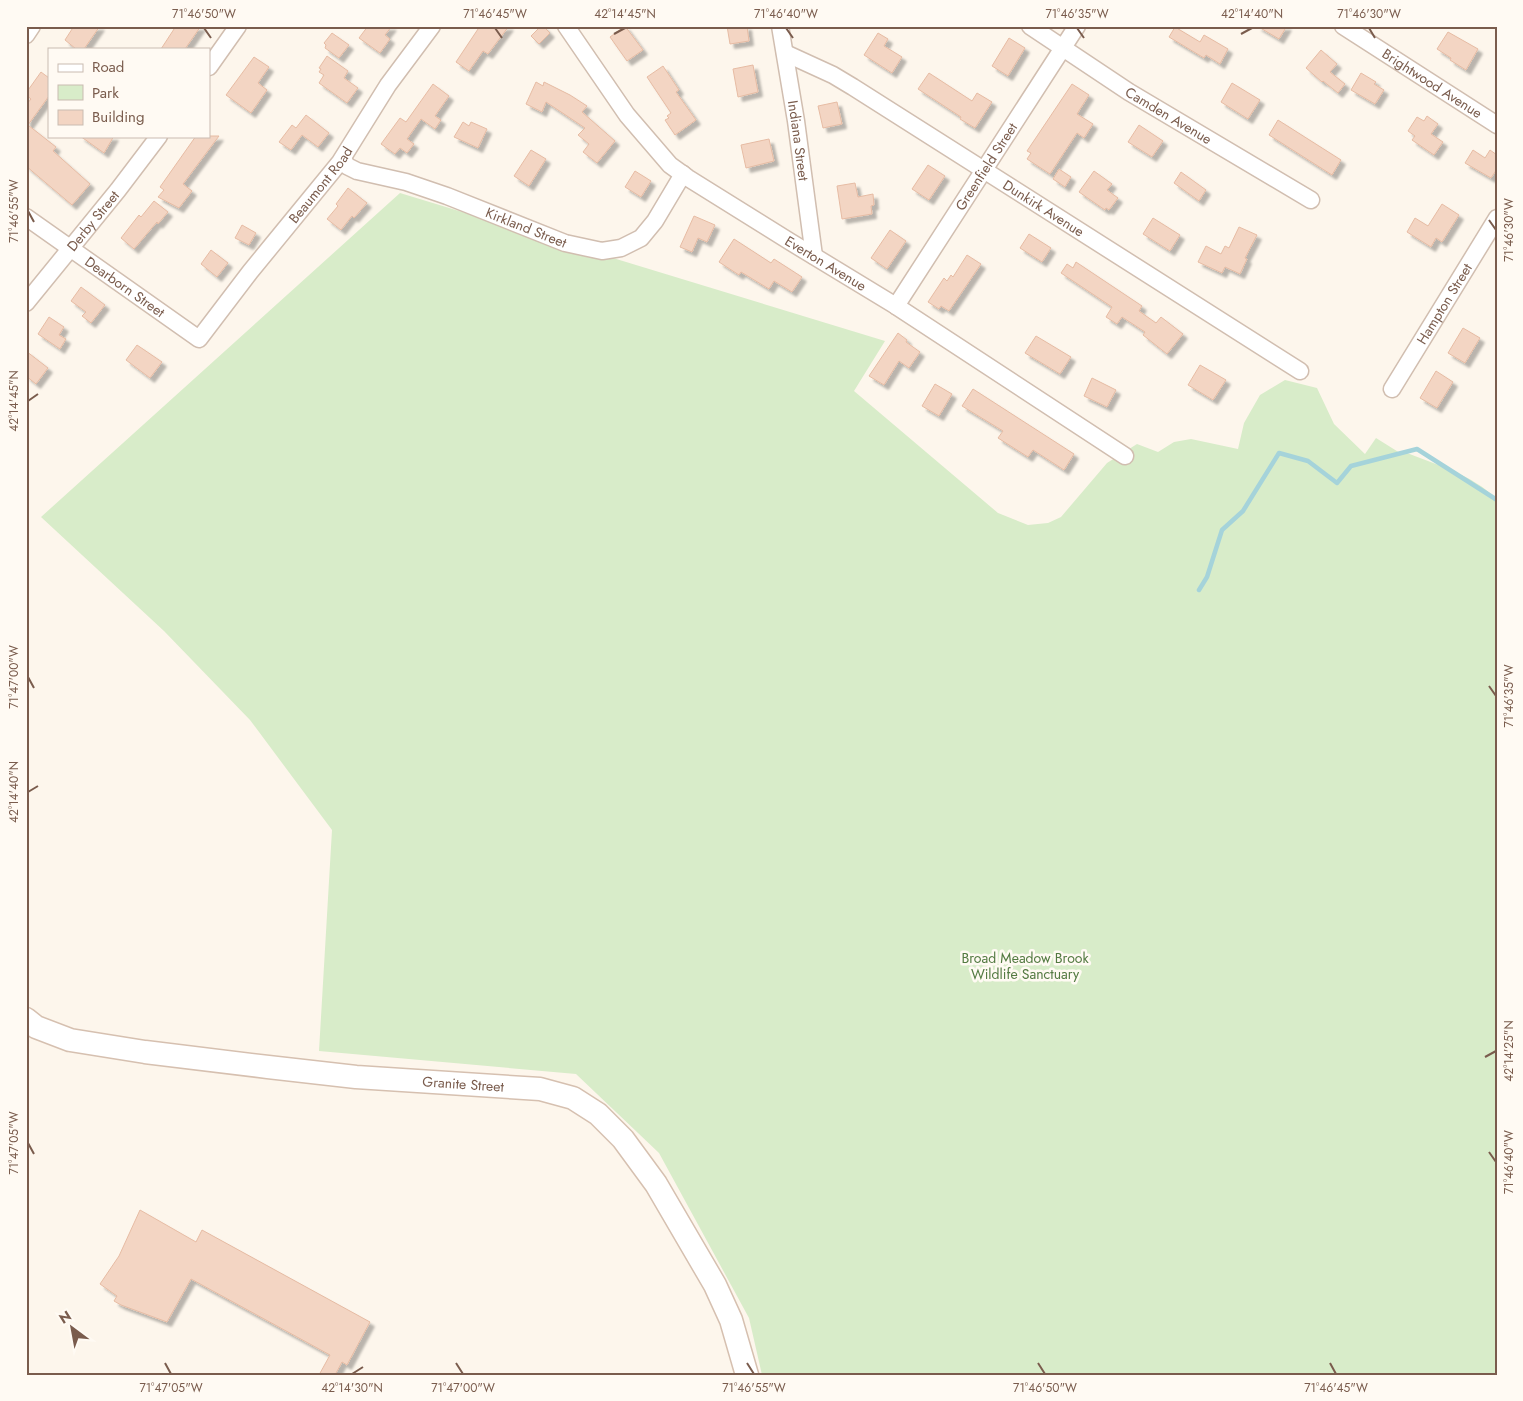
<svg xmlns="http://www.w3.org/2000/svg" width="1523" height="1401" viewBox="0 0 1523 1401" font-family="Jost,sans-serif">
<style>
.green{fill:#d8ecc9}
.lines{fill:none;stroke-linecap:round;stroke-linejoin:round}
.stream{stroke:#a5d3da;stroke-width:4.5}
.building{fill:#f3d5c3;stroke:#e6bba3;filter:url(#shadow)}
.street-casing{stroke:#d1beb0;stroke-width:19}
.secondary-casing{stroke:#d6c0b0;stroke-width:25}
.street{stroke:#fff;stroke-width:16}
.secondary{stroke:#fff;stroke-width:22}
.ticks{fill:none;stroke:#7a5c4d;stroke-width:2}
.labels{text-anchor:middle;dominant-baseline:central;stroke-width:5;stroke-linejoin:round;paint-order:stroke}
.street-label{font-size:14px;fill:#7a5c4d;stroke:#fffaf3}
.park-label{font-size:14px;fill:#537a41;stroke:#fffaf3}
.neatline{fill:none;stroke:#7a5c4d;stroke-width:2}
.ticks-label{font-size:12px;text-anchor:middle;fill:#7a5c4d}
</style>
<defs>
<filter id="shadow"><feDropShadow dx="4.5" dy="4.5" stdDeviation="1" flood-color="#0004"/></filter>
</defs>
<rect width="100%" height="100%" fill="#fdf6ec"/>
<path class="green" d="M400,193L885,341L854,391L998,513L1028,525L1048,523L1061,517L1107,463L1137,444L1158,452L1174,442L1191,439L1238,449L1244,423L1260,395L1285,380L1317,388L1334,424L1365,454L1376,438L1400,453H1407C1438,465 1472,475 1497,499V1375H762L749,1318L659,1153L576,1074L319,1051L332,830L250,720L164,631L41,517Z"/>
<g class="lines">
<path class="stream" d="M1199,590L1207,577L1222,530L1243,511L1279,453L1308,461L1337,483L1351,466L1417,449L1497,500"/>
</g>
<path class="building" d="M74,26H100L84,49H76L65,40Z
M176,26H201L185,49H161Z
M368,26H392L385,35L390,39L380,53L359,38Z
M480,26H509L488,54L483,51L469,71L456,62Z
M541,26H543L550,33L539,44L531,36Z
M625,26L643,50L627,61L610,37Z
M727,26H747L749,41L730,44Z
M1257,26H1287L1279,39Z
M1175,27L1200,42L1204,35L1228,49L1220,64L1206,55L1204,58L1169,37Z
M1448,32L1478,49L1466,70L1450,60L1451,58L1437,49Z
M332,33L349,45L339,58L325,48L326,45L324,43Z
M878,33L888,39L884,46L902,57L892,73L864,55Z
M1009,38L1025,48L1008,76L992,66Z
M1321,50L1337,64L1330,72L1345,84L1338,93L1323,81L1322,82L1306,68Z
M327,56L348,71L344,78L358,88L347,103L319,83L324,75L319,72L321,69L319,68Z
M254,57L269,67L258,83L267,90L251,113L226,95Z
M753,65L758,92L738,97L733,69Z
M663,66L679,90L676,92L696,120L675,135L665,120L669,118L667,116L671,113L647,77Z
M41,72L49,78V96L28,125L56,147L53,151L90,184L72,205L26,166V105L31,99L26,95V93Z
M929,73L972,101L977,93L992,102L975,128L960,119L961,117L918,89Z
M1361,73L1376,82L1374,84L1384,90L1375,104L1351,90Z
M536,82L543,86L544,82L570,95L587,106L582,112L615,141L597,163L583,152L589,144L578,135L585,128L546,102L542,112L526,104Z
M1232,83L1260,100L1248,119L1221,102Z
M433,84L449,96L435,116L441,120L435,129L421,119L407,139L414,144L407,153L400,148L395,154L381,144L400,118L406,122Z
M1072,84L1089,95L1077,114L1093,124L1084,138L1077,133L1050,174L1027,159L1031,153L1027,151Z
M837,102L842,124L823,128L818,106Z
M306,115L329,133L318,147L302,135L291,150L279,142L292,125L296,128Z
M1427,116L1438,124L1431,134L1443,142L1434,155L1412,140L1415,136L1408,131L1417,117L1424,121Z
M1278,120L1341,160L1332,175L1269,135Z
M463,122L469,126L471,122L487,129L478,148L454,137Z
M1139,125L1163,141L1152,157L1128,142Z
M80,136H114L104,153Z
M196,136H219L183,184L192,191L179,208L158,197L164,190L160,187Z
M769,139L774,161L746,168L741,145Z
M531,150L546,159L529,186L514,176Z
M1473,150L1485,158L1490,150L1497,155V169L1491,178L1465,163Z
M928,165L945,176L929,200L912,189Z
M1059,169L1071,177L1065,187L1053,179Z
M635,171L651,181L641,197L625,187Z
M1094,171L1112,184L1107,190L1118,198L1109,210L1106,208L1105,210L1079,192Z
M1181,172L1206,190L1199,201L1174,183Z
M855,183L858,197L873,194L874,205L871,206L872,214L842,219L837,186Z
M348,188L367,203L354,218L352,216L341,230L327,219L338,206L336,204Z
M154,201L168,212L158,224L157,222L134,249L121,238L139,215L141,217Z
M1442,204L1459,215L1442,242L1436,238L1431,247L1407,232L1415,218L1428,226Z
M694,216L715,225L707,242L698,238L692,252L680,247Z
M1153,218L1180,235L1170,251L1143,234Z
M242,225L256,233L249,245L235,238Z
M1239,227L1257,235L1245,258L1247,259L1240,274L1225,267L1222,273L1198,262L1206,246L1221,254L1225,246L1229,248Z
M890,230L906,241L887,269L871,258Z
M1029,234L1051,248L1042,262L1020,248Z
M734,239L771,263L774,259L802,277L792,292L774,281L769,289L741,272L739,275L719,262Z
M211,250L228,263L217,277L201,264Z
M967,255L981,264L949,311L941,306L939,309L928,302L944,278L947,281L951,275L953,277Z
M1076,262L1142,306L1139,311L1156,323L1161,317L1183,334L1167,354L1143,335L1145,332L1122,317L1117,324L1106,317L1112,307L1061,273L1067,264L1073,268Z
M81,287L105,305L91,323L82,316L86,312L71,301Z
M49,317L64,327L59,335L66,339L60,349L38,334Z
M1463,328L1480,338L1465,363L1448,353Z
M898,333L907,340L906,342L920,352L909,368L899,361L884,385L869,376Z
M1036,336L1071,357L1060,374L1025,353Z
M137,345L162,362L150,378L126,360Z
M26,351L48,368L36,384L26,376Z
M1200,365L1226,380L1213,400L1188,385Z
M1436,371L1453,382L1437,408L1420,398Z
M1092,378L1116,390L1107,407L1084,396Z
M935,384L952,394L939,416L922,406Z
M973,389L1074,454L1064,470L1033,450L1028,457L998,438L1003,431L962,406Z
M140,1210L196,1242L202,1230L370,1322L347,1365L342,1362L335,1375H319L330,1355L191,1279L167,1322L121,1305L114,1301L117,1296L100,1284L119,1256Z"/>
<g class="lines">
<g class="street-casing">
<g id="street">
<path id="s1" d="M566,26L627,115L670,165L688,178L789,241L896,306L1125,456"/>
<path id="s2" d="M780,26L796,121L814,256"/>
<path id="s3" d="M1030,26L1129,92L1311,200"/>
<path id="s4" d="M1343,26L1497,125"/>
<path d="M26,35L32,26"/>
<path id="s5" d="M785,53L833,75L853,87L1300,371"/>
<path d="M209,67L238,26"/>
<path id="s6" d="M343,159L347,166L357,171L406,182L447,196L565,243L602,251L621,248L641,238L655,221L683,174"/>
<path id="s7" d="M26,217L199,339L250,272L340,162L388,85L432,26"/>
<path id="s8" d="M26,303L118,190L159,136"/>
<path id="s9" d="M896,306L1077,26"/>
<path id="s10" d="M1392,389L1497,218"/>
</g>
</g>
<g class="secondary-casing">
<g id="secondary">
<path id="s11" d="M26,1019L36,1027L70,1040L145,1052L268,1067L356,1077L540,1089L573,1098L598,1114L623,1139L656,1184L715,1285L731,1320L747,1375"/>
</g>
</g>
<use href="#street" class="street"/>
<use href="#secondary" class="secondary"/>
</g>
<path class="ticks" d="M204,28L211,38M495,28L502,38M786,28L793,38M1077,28L1084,38M1369,28L1375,38M614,34L625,28M1241,34L1252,28M28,211L34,222M1489,220L1496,230M28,401L38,394M28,677L34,688M1489,686L1496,696M28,792L38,786M1485,1057L1496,1051M28,1143L34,1154M1489,1152L1496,1162M165,1363L171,1374M456,1363L463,1374M747,1363L754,1374M1038,1363L1045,1374M1330,1363L1336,1374M352,1374L363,1367"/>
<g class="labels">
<g class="street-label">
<text stroke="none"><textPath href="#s4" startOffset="106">Brightwood Avenue</textPath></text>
<text stroke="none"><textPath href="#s3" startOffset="165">Camden Avenue</textPath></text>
<text stroke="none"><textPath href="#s2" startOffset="116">Indiana Street</textPath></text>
<text stroke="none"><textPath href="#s9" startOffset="166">Greenfield Street</textPath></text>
<text stroke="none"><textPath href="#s7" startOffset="408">Beaumont Road</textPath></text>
<text stroke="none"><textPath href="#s5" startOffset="302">Dunkirk Avenue</textPath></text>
<text stroke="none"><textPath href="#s8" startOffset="106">Derby Street</textPath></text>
<text stroke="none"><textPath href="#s6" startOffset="198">Kirkland Street</textPath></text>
<text stroke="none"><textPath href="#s1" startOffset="358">Everton Avenue</textPath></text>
<text stroke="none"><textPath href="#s7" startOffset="121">Dearborn Street</textPath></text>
<text stroke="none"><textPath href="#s10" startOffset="100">Hampton Street</textPath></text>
<text stroke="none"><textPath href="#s11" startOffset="445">Granite Street</textPath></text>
</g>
<g class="park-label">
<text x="1025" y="958">Broad Meadow Brook<tspan x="1025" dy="16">Wildlife Sanctuary</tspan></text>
</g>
</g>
<rect width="1523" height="1401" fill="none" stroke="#fffaf3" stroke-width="55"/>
<rect x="48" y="48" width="162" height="90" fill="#fffaf3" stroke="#cabbb1"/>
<rect x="58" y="64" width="25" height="8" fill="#ffffff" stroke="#cabbb1"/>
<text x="92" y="72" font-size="15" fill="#7a5c4d">Road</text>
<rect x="58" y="85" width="25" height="15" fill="#d8ecc9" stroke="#cabbb1"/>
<text x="92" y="98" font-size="15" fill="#7a5c4d">Park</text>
<rect x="58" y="110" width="25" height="15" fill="#f3d5c3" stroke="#cabbb1"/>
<text x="92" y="122" font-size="15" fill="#7a5c4d">Building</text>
<g transform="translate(72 1328) rotate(328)" stroke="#fffaf3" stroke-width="4" paint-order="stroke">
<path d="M0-4L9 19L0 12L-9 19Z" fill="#7a5c4d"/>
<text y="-8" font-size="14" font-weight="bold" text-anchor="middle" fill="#7a5c4d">N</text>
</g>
<rect x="28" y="28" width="1468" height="1346" class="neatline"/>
<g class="ticks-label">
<text x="204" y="18">71°46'50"W</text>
<text x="495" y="18">71°46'45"W</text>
<text x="625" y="18">42°14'45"N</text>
<text x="786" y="18">71°46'40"W</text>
<text x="1077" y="18">71°46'35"W</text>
<text x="1252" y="18">42°14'40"N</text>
<text x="1369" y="18">71°46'30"W</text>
<text transform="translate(14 211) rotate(-90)" y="4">71°46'55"W</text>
<text transform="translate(1509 230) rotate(-90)" y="4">71°46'30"W</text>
<text transform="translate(14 401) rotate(-90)" y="4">42°14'45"N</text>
<text transform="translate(14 677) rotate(-90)" y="4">71°47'00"W</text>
<text transform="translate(1509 696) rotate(-90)" y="4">71°46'35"W</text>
<text transform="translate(14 792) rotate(-90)" y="4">42°14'40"N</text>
<text transform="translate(1509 1051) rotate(-90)" y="4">42°14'25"N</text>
<text transform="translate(14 1143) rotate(-90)" y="4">71°47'05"W</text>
<text transform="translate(1509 1162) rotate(-90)" y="4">71°46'40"W</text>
<text x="171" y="1392">71°47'05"W</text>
<text x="352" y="1392">42°14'30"N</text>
<text x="463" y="1392">71°47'00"W</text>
<text x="754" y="1392">71°46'55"W</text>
<text x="1045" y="1392">71°46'50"W</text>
<text x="1336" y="1392">71°46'45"W</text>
</g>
</svg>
